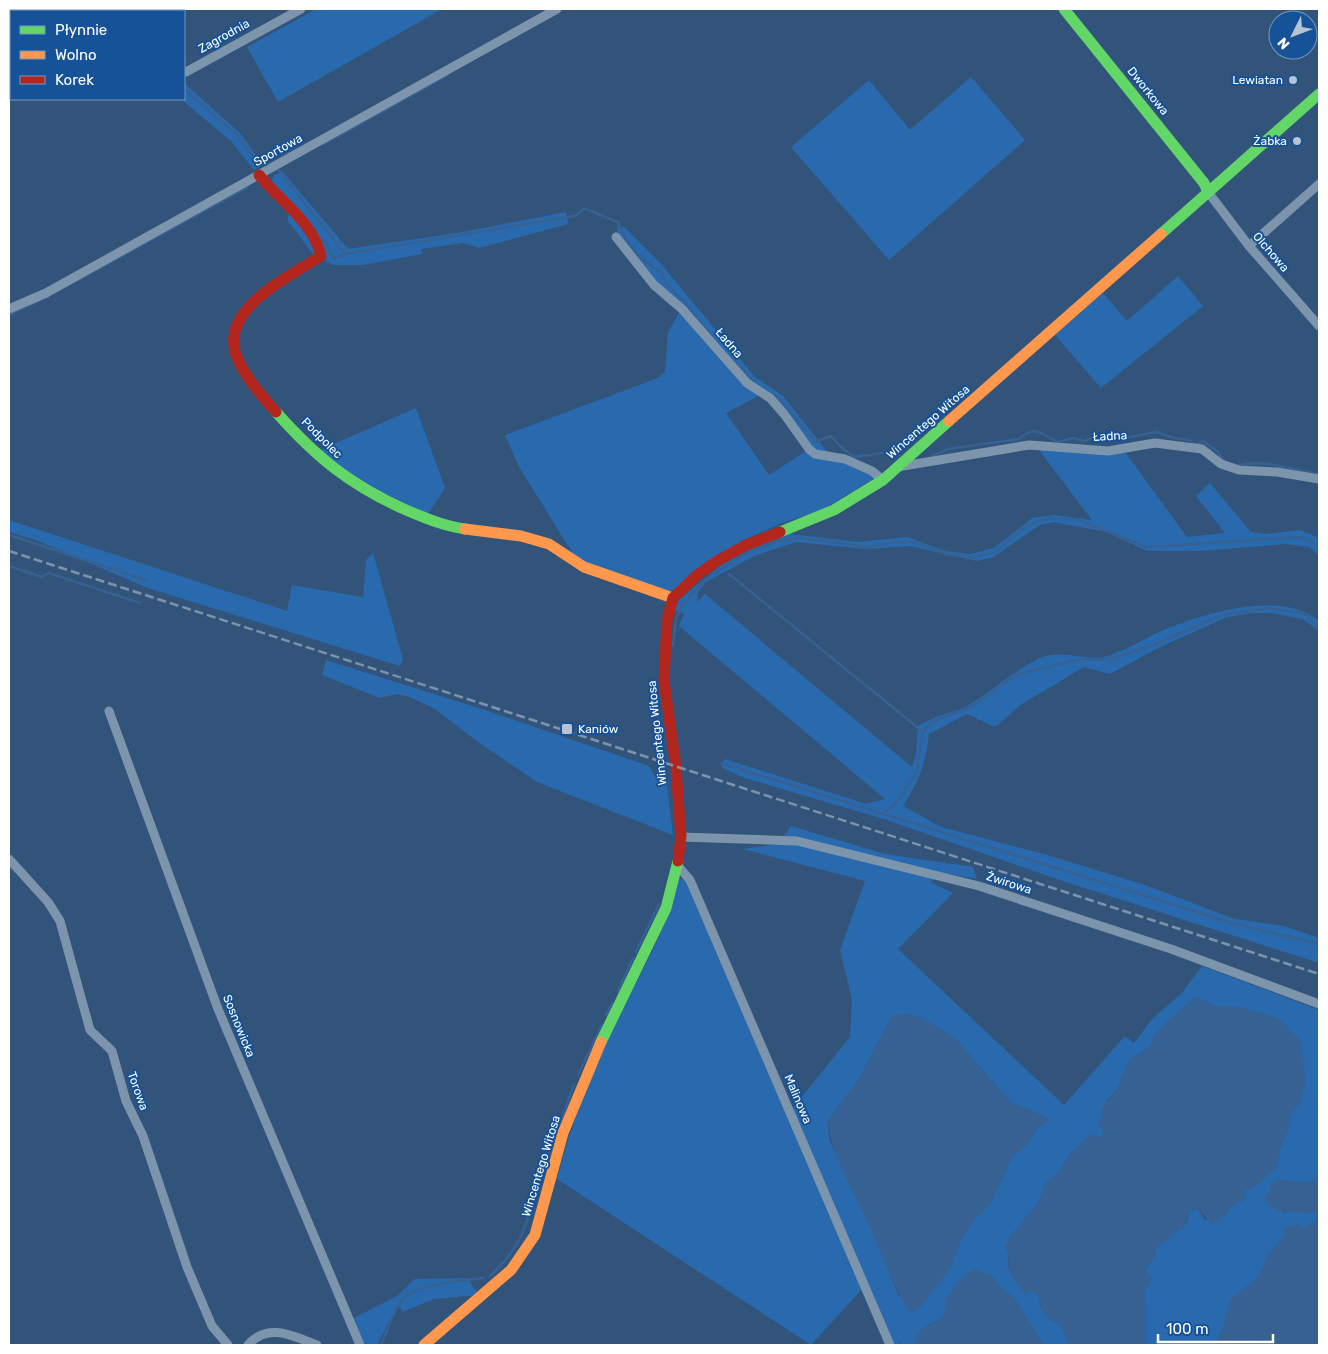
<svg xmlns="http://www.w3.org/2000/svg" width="1328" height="1354" viewBox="0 0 1328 1354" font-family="Rubik,sans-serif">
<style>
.green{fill:#296aae;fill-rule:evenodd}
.water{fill:#366192}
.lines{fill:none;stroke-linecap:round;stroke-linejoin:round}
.stream{stroke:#366192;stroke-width:2.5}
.street{stroke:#7d94ad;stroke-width:9}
.fast{stroke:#63d668;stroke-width:11}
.slow{stroke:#ff974d;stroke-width:11}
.jam{stroke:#b3261e;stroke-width:11}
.rail{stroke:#7d93ab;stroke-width:2.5;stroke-dasharray:9 4;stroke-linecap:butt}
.poi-dot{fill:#b7c3d0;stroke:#155297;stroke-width:2}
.labels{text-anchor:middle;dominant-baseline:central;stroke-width:4;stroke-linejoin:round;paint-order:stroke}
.street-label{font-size:12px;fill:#fff;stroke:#155297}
.poi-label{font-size:12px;fill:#fff;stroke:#155297;text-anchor:end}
</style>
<rect width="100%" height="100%" fill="#32547a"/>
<path class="green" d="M316,9H442L278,102L247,47Z
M971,77L1025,140L889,260L791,147L869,80L910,130Z
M184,83L240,133L263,165L254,170L232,142L181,99H184Z
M283,172L348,249L457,233L566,212L568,224L479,248L463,243L421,249L422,254L363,265H333L313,254L288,221L287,201L271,184L274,175Z
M617,226L624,227L661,264L755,377L783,396L829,454L816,451L655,283L618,235Z
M1178,276L1203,306L1101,388L1055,335L1103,293L1127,321Z
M681,310L762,394L726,413L769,475L808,450L871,472L875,478L822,510L782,523L742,541L674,590L666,591L615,578L575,557L518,465L505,435L658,378L665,372L668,332Z
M416,408L445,488L428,514L347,476L318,451Z
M1039,450L1125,452L1187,537L1225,533L1196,496L1210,483L1251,532L1265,534L1300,530L1319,538V555L1309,547L1286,544L1202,551H1147L1106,532L1054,522L1040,525L993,557L977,561L910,546L866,549L796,542L754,556L706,582L698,592L697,602L705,594L912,767L916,755L918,726C924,723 931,719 938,716C947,713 959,711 967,706C992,691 1013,671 1040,658C1059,649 1087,661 1104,657C1122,653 1149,636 1166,629C1207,612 1283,590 1319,621V631L1303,619L1272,613H1252L1227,617L1158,648L1110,674L1084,667L1022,704L995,727L967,714L929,734C926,763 919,781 903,806L941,827L1044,854L1145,885L1235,919L1284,926L1319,938V963L1060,880L887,820L742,777L721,767L725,759L866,804L885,799L679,626L684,614L675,610L679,600L721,565L782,533L858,542L907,537L945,551L970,554L994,548L1032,518L1055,515L1092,520Z
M9,520L287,611L292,585L363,597L366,560L373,553L403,659L400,666L148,588L36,540L9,532Z
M326,660L488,711L649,766L655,777L657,776L662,781L670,782L667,785L673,835L537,782L478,742L435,709L410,697L397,694L380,698L322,675Z
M791,826L885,854L973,867L977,879L943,873L930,882L953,893L898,949L1064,1105L1125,1036L1134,1043L1152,1019L1182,993L1202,966L1319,1010V1180L1303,1183L1278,1180L1284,1213L1295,1211L1315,1213L1318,1220L1311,1226L1284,1237L1267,1256L1263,1268L1254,1281L1231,1299L1223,1329L1215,1345H1146L1145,1290L1151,1279L1147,1275V1267L1156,1256L1154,1249L1187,1222L1189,1210L1198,1209L1205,1220L1225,1215L1237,1201H1243L1247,1197L1243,1193C1247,1187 1250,1189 1256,1185C1260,1182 1273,1170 1277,1166L1280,1149L1290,1124V1114L1300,1103L1302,1061L1300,1039L1290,1032L1283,1022L1274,1017L1235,1006H1215L1196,997L1166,1023L1155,1035L1150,1047L1129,1061L1117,1090L1107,1100L1103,1117L1098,1124L1105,1131L1100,1137L1071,1153L1060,1171L1046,1183L1039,1202L1010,1237L1008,1266L1039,1297L1041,1308L1050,1320L1061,1325L1070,1345H1044L1014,1298L1000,1287L991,1275L937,1321L928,1325L916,1342V1345H892L792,1109L850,1037L852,1000L840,950L865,881L743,849L778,844ZM892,1016L953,1036L1010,1102L1049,1119L1034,1131L1029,1143L1012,1157L991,1203L975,1219L960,1241L950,1269L899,1296L870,1225L829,1139L828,1121L858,1081Z
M679,878L686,881L864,1287L811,1345L557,1179C569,1130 589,1082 610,1036C634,983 666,935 679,878Z
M467,1278L479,1295L434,1299L402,1312L399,1303L377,1345L363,1343L354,1318L397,1296L415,1279Z"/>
<path class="water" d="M1196,997L1215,1006H1235L1274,1017L1283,1022L1290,1032L1300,1039L1306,1079L1300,1103L1290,1114V1124L1280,1149L1277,1166C1273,1170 1260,1182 1256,1185C1250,1189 1247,1187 1243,1193L1247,1197L1243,1202L1237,1201L1225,1215L1212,1224L1198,1209L1189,1210L1184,1229H1177L1169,1239L1154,1249L1156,1256L1147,1267V1275L1151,1279L1145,1290L1146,1345H1070L1061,1325L1050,1320L1041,1308L1039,1297L1032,1290L1026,1295C1019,1287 1010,1277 1009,1267C1008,1258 1010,1255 1005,1247L1010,1237L1039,1202L1046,1183L1060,1171L1071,1153L1091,1134L1100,1137L1104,1132L1098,1124L1103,1117L1101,1109L1117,1090L1129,1061L1150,1047L1155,1035L1166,1023Z
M905,1013L922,1018L953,1036L1010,1102L1050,1119L1034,1131L1029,1143L1012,1157L991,1203L975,1219L960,1241L950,1269L922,1306L910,1313C893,1286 883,1256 870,1227C856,1193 831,1158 828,1121L858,1081L892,1016Z
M1278,1180L1303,1183L1319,1180V1345H1215L1223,1329L1231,1299L1255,1280L1263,1268L1267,1256L1284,1237L1285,1227L1297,1224L1305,1228L1318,1220L1315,1213C1294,1211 1279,1217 1265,1200L1272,1184Z
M974,1269L991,1275L1000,1287L1014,1298L1044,1345H916L917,1332L937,1321L945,1313C944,1293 960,1280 974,1269Z"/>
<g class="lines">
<path class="stream" d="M162,11V9
M184,89L237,135L259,165
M324,144L448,75
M277,168L345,254L575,216C578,214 582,210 585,209C588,209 612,220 618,222C625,242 641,263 662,272L665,282L685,303L711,335
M320,238L328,245V251L334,258L345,254
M65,287L248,187
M9,315L49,296
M731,358L755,383
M772,394L780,400L816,442L831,436L841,447L854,457L889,452L899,455
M931,457L948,449L1019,439C1036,424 1041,434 1058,442L1073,438L1084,441L1097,436L1115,440L1156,432L1174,438L1189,440L1195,445L1203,441L1217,451L1225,462
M1235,466C1263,458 1292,470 1319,474
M9,535L146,580
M9,566L42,577L49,573L140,603
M729,574L923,732
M673,645L676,619L682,605L707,578L743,555L774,542L799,538L872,547L894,542H913L946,554L974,557L995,552L1026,527L1044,519H1076L1146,547L1301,537L1319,546
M721,763L1229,922L1319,944
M884,814L898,801L916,773L923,732L933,721L969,708L1018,674L1076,660L1110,659L1154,645L1222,615L1270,608L1305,614L1319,628
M636,952L659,904
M618,991L633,958
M606,1015L612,1003
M578,1075L602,1025
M534,1198L574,1084
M490,1276C511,1257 524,1237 530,1209
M900,1342L901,1345
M381,1345C388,1330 394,1305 408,1295C424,1283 463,1281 483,1278"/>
<path class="street" d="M186,72L301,9
M1208,192L1249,246L1319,326
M616,237L654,285L682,309L747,383L770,398L784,414L809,449L815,454L845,459L872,471L883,480
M1249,246L1319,184
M9,309L46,293L557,9
M897,467L1029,445L1108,451L1155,443L1202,449L1221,464L1239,470L1277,472L1319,479
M109,711L218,1009L360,1345
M681,837L797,841L979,886L1171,949L1319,1004
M9,859L48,902L60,921L90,1030L112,1051L126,1101L143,1136L187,1267L212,1326L228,1345
M677,865L690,880L890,1345
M248,1345C268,1322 293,1336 317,1345"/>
<path class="fast" d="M1064,9L1204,183L1208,192
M1161,234L1319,94
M276,412C317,458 350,485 406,510C425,518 444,526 465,529
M780,532L834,510L883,480L949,421
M601,1042L666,908L678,861"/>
<path class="slow" d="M949,421L1161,234
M465,529L521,536L549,544L584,567L673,598
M424,1345L511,1270L535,1235L563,1133L601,1042"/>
<path class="jam" d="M259,175C280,201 313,222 321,256C290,276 223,307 235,352C242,374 261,395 276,412
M678,861L681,837L676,767L664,681L667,620L673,598L697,575L717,561L746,545L780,532"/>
<path class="rail" d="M9,551L1319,974"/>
</g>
<g class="poi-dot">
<circle cx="1293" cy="80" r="5"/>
<circle cx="1297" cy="141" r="5"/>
<rect x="561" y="723" width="12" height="12" rx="2.5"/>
</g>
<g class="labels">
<g class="street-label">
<text transform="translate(224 36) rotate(-29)">Zagrodnia</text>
<text transform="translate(1148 91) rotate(51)">Dworkowa</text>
<text transform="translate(278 150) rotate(-29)">Sportowa</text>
<text transform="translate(1271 252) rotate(49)">Olchowa</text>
<text transform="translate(729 343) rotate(49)">Ładna</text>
<text transform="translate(928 422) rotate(-41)">Wincentego Witosa</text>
<text transform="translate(1110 436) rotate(-3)">Ładna</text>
<text transform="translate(322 438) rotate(45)">Podpolec</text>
<text transform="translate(657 733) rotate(-96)">Wincentego Witosa</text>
<text transform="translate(1009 883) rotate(18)">Żwirowa</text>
<text transform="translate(239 1026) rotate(68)">Sosnowicka</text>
<text transform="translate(138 1091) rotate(70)">Torowa</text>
<text transform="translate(798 1099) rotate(67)">Malinowa</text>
<text transform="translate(541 1166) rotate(-73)">Wincentego Witosa</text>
</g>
<g class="poi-label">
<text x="1283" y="80">Lewiatan</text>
<text x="1287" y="141">Żabka</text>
<text x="578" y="729" text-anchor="start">Kaniów</text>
</g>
</g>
<rect width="1328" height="1354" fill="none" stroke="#ffffff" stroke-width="20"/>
<rect x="10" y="10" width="175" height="90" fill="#155297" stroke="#7397c1"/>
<rect x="20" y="26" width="25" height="8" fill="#63d668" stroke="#7397c1"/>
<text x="55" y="35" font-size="15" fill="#ffffff">Płynnie</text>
<rect x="20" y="51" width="25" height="8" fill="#ff974d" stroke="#7397c1"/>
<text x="55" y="60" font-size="15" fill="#ffffff">Wolno</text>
<rect x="20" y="76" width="25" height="8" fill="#b3261e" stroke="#7397c1"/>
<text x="55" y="85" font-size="15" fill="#ffffff">Korek</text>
<g transform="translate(1293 35) rotate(228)"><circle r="24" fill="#155297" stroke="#7397c1"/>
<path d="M0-4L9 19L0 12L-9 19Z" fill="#b7c3d0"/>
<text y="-8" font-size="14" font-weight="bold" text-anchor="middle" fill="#ffffff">N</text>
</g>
<path d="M1158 1334v8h115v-8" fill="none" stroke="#ffffff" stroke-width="2.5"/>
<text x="1166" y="1334" font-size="15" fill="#ffffff" stroke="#155297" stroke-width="4" paint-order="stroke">100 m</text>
</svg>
